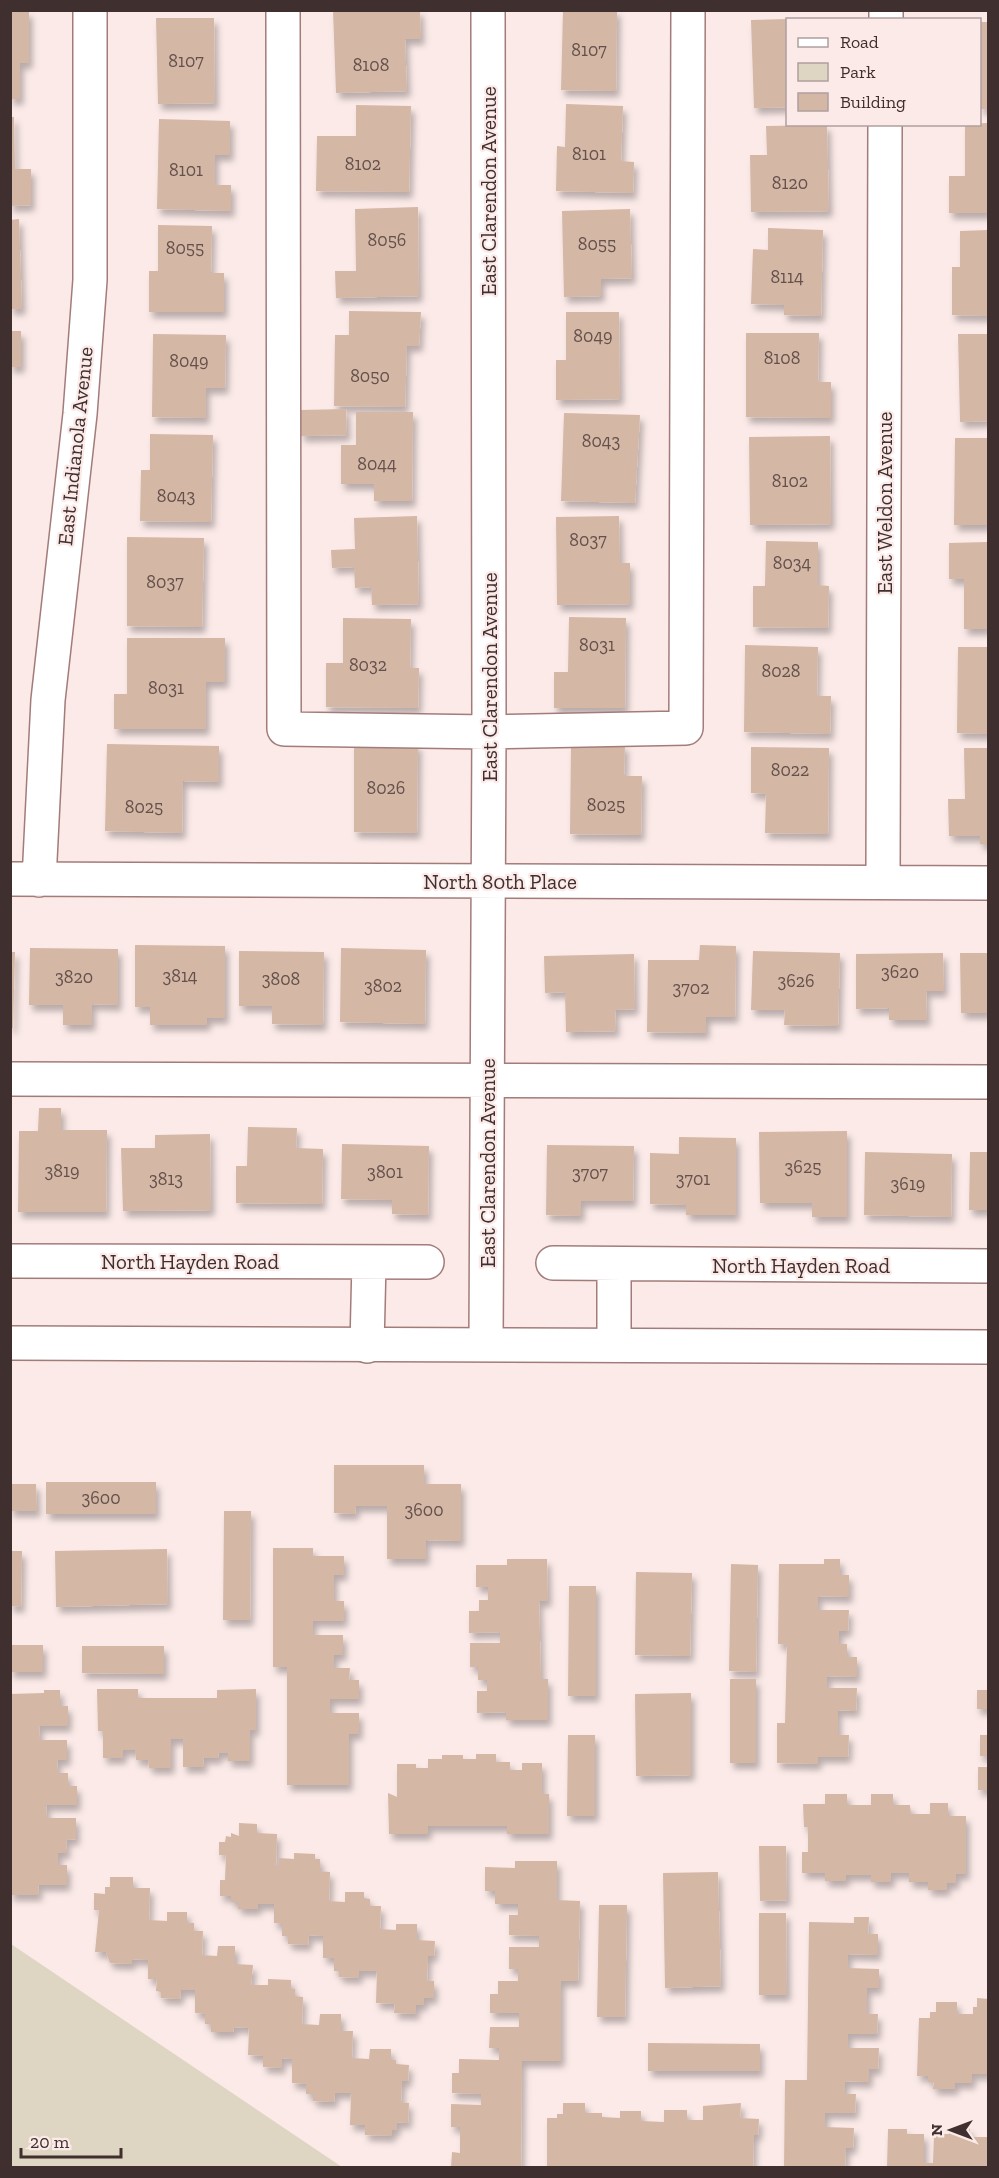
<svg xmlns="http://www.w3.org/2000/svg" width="999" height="2178" viewBox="0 0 999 2178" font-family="'Zilla Slab',serif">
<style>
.green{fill:#dfd5c3}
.building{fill:#d4b7a5;filter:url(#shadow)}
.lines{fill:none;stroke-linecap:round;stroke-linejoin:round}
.minor-casing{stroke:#a27c7a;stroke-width:36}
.major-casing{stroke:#a27c7a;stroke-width:36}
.minor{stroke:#fff;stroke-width:33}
.major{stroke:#fff;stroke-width:33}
.labels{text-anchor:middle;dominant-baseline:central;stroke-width:4.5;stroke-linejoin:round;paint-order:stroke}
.number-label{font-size:18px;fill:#64514c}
.street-label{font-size:21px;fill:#3f2f2e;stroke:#fbeae8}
</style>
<defs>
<filter id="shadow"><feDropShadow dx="3.5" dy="6" stdDeviation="3" flood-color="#0004"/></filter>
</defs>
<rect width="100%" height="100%" fill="#fbeae8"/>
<path class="green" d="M11,1944L342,2167H11Z"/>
<path class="building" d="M333,10H420L421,39H405L407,91L336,93Z
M563,10H617L616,91L561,90Z
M29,11V63H20V99H10V12Z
M156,18H214L215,103L158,104Z
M751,20L788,19V107L754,108Z
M980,22H988V109H980Z
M566,104L623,106L621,161L634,162L633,193L556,191L557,146L565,147Z
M356,105L411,106L409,192L316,191L317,136H356Z
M10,117H14L15,169H31V205L10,206Z
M159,119L230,121V155H215V185H231V211L157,209Z
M988,123V213H949V176H965V124Z
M827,125L829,211L751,212L750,155H767L766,126Z
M418,207L419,296L336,298L335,271H356L355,209Z
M630,209L632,278L601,279V296L564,297L562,211Z
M19,219L22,309H10V220Z
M158,225L212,226L211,273H224V312H149V271H158Z
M768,228L823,230L821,316L784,315V305L751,304L753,249L768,250Z
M988,230V316L952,315V267H960V231Z
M349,311L421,312L419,346H407L405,407L334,406L335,335H349Z
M566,312H619L620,399L556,400V360H566Z
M10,331H21V367H10Z
M746,333H819L818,382H831V418L746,417Z
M153,334L226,335L225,388H206V418L152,417Z
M958,334H988V421L960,422Z
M346,409L347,435L301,436L300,410Z
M356,412H413L412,501H374V484H341V445H356Z
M564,413L640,415L635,503L561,501Z
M150,434L213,435L211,522L140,521L141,470H150Z
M830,436L831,524L750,525L749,437Z
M955,438H988V525H954Z
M417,516L419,604L372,605L371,587L355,588L354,567L332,568L331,550L355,549L354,518Z
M619,516L620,563H630V604L557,605L556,517Z
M127,537L204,538L202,627L127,626Z
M766,541L818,542V585L829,586L828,628L753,627V586H765Z
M988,542V629H964V579H949V543Z
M569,617L626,618L625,708H554V672H568Z
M343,618L411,619L410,668H419L418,708L326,707V663H343Z
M127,638H225V682H206V729H114V694H127Z
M745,645L818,647L817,696H831L830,734L744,732Z
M958,647H988V734L957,733Z
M107,744L219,746V782L183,781L182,833L105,831Z
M354,744H418L417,833L354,832Z
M571,744L625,745L624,776H642L641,835L570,834Z
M751,747L829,748L828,834L765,833L766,794L751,793Z
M964,748H988V844H980V836H949L948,799H965Z
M135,945L225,946V1018H207V1025H150V1007H135Z
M700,945L736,946L735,1017H706V1033L647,1032L648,960H699Z
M30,948L118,949V1005L92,1004V1025H63V1005H29Z
M341,948L426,950L425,1024L340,1022Z
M239,951L324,952L323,1025L272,1024V1006H239Z
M753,951L840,953L838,1026L784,1025L785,1010H751Z
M10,952H15L13,1028H10Z
M943,953L944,991H926L927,1020H889V1008L856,1009V954Z
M960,953H988V1013H961Z
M634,954L635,1009L615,1010L616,1031L566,1032L565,992L545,993L544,956Z
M39,1108H61V1130H107L106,1212H18L19,1131H38Z
M248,1127L297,1128L296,1148L323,1149L322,1204L236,1203V1166H247Z
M847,1131V1217H812V1203H760L759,1132Z
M210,1134L211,1210L123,1211L121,1148H155V1135Z
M679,1137L736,1138V1215H686V1205L650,1204V1153L679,1154Z
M342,1144L429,1146L428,1215L392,1214V1200L341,1199Z
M547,1145L634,1146L633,1201H581V1216L546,1215Z
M865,1152L952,1154L951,1217L864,1215Z
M970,1152H988V1210H969Z
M334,1465H424V1484H461V1541L426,1540V1559H387V1506H356L355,1514L334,1513Z
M46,1482H156V1514H46Z
M10,1484H36L37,1511H10Z
M224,1511H251L250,1620H223Z
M273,1548H313V1556H344V1575H334V1601H344V1621H313V1635H343V1655H334V1668H350L349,1680H359V1699H330V1713H359V1734H349V1785H287V1667H273Z
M167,1549L168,1604L56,1607L55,1551Z
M10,1551H22L21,1607L10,1606Z
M507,1559H547L548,1601H539L541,1679H548V1720H506V1712L477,1713V1691H487V1680H478V1667H470V1643H500V1632L469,1633V1611H479V1600H488V1587H476V1565H507Z
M824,1559H840V1575H849V1597L818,1596V1610H849L848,1631H839V1644H847V1657H857V1677L827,1676V1688H857L856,1711L838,1710V1735H849L848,1757H818V1764L777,1763V1723H785L787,1645L778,1644L779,1564H824Z
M731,1564L758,1565L756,1672L729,1671Z
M636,1572L692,1573L690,1656L635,1655Z
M569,1586H596V1696H568Z
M10,1645H43V1672H10Z
M82,1646H164V1674L82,1673Z
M730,1679H756V1763H730Z
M97,1689H138V1698H217V1690L256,1689V1730H250V1761H228V1753H218L219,1758H203L204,1767H183V1739H171V1768H149L148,1760H136L135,1750H123V1758H103V1731H98Z
M44,1690H60V1706H68V1726H39L40,1740H67V1760H57L58,1773H68V1786H77V1805H46L47,1818H76V1839L66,1840L67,1853H58V1865H67V1885H38L39,1895H10V1694L44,1693Z
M977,1690H988V1709H977Z
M691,1693V1775L636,1776L635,1694Z
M568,1735H595V1816H567Z
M980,1735H988V1756H980Z
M476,1754H496V1762H510V1770H522V1763H542V1794H549V1834H507V1826H428V1834H389L388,1793L397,1797V1764H416V1768H428V1759H442V1755H463V1759H476Z
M978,1767H988V1790H978Z
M825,1794H847V1805H871V1794H893V1805H910L911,1814H930V1803H948V1816H966V1874H956V1883H947V1890H928V1882H909V1873H891V1882H871V1875H846V1881H825V1873H802V1852H808V1827H804L803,1804H825Z
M239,1823L257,1824V1833L277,1834L276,1866H279V1858L294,1859V1853L315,1854V1859H320V1871L330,1872L329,1901L345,1902V1892H364V1898L370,1899V1906H381L380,1929L396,1930V1924H417V1940L435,1941L434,1956H428L427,1981H434V1998H424V2005H416V2014L394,2013L395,2004L376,2003L377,1971H359V1978L339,1977V1971H334V1958H323V1936L309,1935L308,1945L288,1944V1936H282V1924L274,1923V1904H258V1909H238V1902H231V1896H220V1880H225L226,1855H219V1842H225L226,1836L231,1837V1833L239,1836Z
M759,1846H786L787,1900L760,1901Z
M515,1861H557V1900L580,1901L578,1981H561V2061H522L521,2168H451L452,2152L460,2153V2127H451V2104L481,2105V2094L452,2093V2073H459V2059L499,2060V2048H489L490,2027H519V2013H490V1994H498V1981H518V1969H509V1947H539V1936L509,1935V1915H518V1904H495V1891H485V1867L515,1868Z
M718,1872L721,1986L665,1988L663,1873Z
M110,1877H133V1888H150L149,1920L167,1921V1912H187V1923H194V1931H203L202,1955L217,1956L218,1946H235V1964L253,1965L251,1985H268V1979L291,1980V1989H295V1996L303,1997L302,2024L319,2025L320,2014H341V2031H353L352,2058L369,2059L370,2049H391V2060H396V2064L409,2065L408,2081H402L401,2102L409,2103L408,2123L397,2122V2130H392V2136L365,2135V2125H350L351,2093H335L334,2102L313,2101V2094H306V2084L292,2083V2059L282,2058V2068L263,2067V2056L248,2055L249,2028L234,2027L233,2032H211V2024H205V2014L195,2013V1990H181L180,1999L161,1998V1992L156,1991L157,1979H148V1960L132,1959V1964L110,1963L106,1952H95L99,1910H94V1893L105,1894V1887H110Z
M599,1905H627L625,2017H597Z
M759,1913H786L787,1995H759Z
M854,1917H869L868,1934H878V1955L848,1954V1968L879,1969V1988H867V2014H878L877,2034H848V2048H879L878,2069H869V2082L845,2081V2094H856L855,2113H825V2127L854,2128L853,2148H846L845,2168H784L785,2080H807L809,1922L854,1923Z
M977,1998L988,1999V2074H972V2083H955V2089H933L934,2082H928V2076H917L919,2018H930V2012H936V2002H957V2014H973V2007H977Z
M648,2043L760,2044V2071H648Z
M563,2103H585V2113H602V2117L620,2118V2111H641V2121L664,2122V2110H687V2120H703V2106L741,2103L740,2118L759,2119L758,2135H754L753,2168H547V2118H557V2114H563Z
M949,2128H970V2137H988V2168H887L888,2129H907V2134H924V2163H933L934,2134H949Z"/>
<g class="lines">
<g class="minor-casing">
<path id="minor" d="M283,10L284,729L489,732L686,728L688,10
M886,20V10
M10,879L988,883
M39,880L48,700L80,414L90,280V10
M883,882L885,124
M10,1079L988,1082
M10,1261L427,1262
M553,1263L988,1266
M614,1264V1345
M486,1344L489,732L488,10
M367,1346L369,1262"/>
</g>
<g class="major-casing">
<path id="major" d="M10,1343L988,1347"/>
</g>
<use href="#minor" class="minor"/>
<use href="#major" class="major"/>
</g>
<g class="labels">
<g class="number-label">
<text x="589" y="50">8107</text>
<text x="186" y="61">8107</text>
<text x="371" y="65">8108</text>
<text x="589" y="154">8101</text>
<text x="363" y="164">8102</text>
<text x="186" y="170">8101</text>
<text x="790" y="183">8120</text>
<text x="387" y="240">8056</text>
<text x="597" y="244">8055</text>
<text x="185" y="248">8055</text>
<text x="787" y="277">8114</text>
<text x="593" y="336">8049</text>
<text x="782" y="358">8108</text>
<text x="189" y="361">8049</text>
<text x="370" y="376">8050</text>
<text x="601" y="441">8043</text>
<text x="377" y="464">8044</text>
<text x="790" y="481">8102</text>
<text x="176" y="496">8043</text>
<text x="588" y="540">8037</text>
<text x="792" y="563">8034</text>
<text x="165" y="582">8037</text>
<text x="597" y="645">8031</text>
<text x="368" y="665">8032</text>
<text x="781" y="671">8028</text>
<text x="166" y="688">8031</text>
<text x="790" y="770">8022</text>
<text x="386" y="788">8026</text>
<text x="606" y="805">8025</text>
<text x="144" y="807">8025</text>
<text x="900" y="972">3620</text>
<text x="180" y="976">3814</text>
<text x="74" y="977">3820</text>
<text x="281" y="979">3808</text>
<text x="796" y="981">3626</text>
<text x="383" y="986">3802</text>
<text x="691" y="988">3702</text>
<text x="803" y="1167">3625</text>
<text x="62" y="1171">3819</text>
<text x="385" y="1172">3801</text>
<text x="590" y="1173">3707</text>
<text x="166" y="1179">3813</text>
<text x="693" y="1179">3701</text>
<text x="908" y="1184">3619</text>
<text x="101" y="1498">3600</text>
<text x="424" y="1510">3600</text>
</g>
<g class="street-label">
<text transform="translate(488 191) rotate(-90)">East Clarendon Avenue</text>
<text transform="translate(75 446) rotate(-84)">East Indianola Avenue</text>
<text transform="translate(884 503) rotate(-90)">East Weldon Avenue</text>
<text transform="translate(489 677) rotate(-90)">East Clarendon Avenue</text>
<text x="500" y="881">North 80th Place</text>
<text transform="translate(487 1163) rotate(-90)">East Clarendon Avenue</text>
<text x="190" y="1261">North Hayden Road</text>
<text x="801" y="1265">North Hayden Road</text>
</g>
</g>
<rect width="999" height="2178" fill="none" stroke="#3f2f2e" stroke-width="24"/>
<rect x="786" y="18" width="195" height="108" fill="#fbeae8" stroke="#b09f9e" stroke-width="1.5"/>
<rect x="798" y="38" width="30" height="9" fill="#ffffff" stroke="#b09f9e" stroke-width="1.5"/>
<text x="840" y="48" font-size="18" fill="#3f2f2e">Road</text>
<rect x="798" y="63" width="30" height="18" fill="#dfd5c3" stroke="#b09f9e" stroke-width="1.5"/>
<text x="840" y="78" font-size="18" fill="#3f2f2e">Park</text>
<rect x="798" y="93" width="30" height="18" fill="#d4b7a5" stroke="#b09f9e" stroke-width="1.5"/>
<text x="840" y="108" font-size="18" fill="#3f2f2e">Building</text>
<g transform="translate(951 2130) rotate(270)" stroke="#fbeae8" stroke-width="4.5" paint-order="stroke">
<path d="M0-4.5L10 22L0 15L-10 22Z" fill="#3f2f2e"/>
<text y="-9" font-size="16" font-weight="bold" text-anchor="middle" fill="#3f2f2e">N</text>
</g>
<path d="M21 2148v9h100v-9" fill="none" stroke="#3f2f2e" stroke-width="3"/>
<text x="30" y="2148" font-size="18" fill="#3f2f2e" stroke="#fbeae8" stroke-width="4.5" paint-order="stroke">20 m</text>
</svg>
